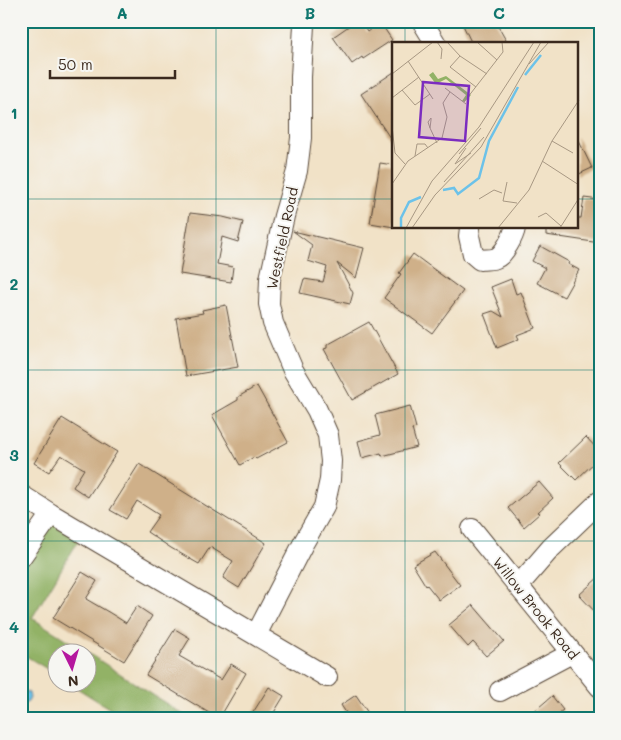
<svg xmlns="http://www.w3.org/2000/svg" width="621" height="740" viewBox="0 0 621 740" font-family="Mali,sans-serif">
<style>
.forest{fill:#92b266;stroke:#666e42}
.water{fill:#6cc2e9;stroke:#547684}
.building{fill:#cfb089}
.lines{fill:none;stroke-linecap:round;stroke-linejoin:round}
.minor-casing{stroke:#564637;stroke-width:22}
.minor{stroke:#fff;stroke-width:20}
.grid{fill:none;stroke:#0f766e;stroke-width:1;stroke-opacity:0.55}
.labels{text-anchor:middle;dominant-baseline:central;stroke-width:4;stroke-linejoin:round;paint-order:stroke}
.street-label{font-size:14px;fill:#3b2a1e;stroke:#f6f6f2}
.inset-river{fill:none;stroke:#6cc2e9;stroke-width:2.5}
.inset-road{fill:none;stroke:#a89883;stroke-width:1}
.view{fill:#7b2cbf;fill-opacity:0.15;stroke:#7b2cbf;stroke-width:2.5}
.inset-edge{fill:none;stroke:#3b2a1e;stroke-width:2.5}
.neatline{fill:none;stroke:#0f766e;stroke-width:2}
.grid-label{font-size:16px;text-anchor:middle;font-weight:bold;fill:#0f766e}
</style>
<rect width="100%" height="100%" fill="#f6f6f2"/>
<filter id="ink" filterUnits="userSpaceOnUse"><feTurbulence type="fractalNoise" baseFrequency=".02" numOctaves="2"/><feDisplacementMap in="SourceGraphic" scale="10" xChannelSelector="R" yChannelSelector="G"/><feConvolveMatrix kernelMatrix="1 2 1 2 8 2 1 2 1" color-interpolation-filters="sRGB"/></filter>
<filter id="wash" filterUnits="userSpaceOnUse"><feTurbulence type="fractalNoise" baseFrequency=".0096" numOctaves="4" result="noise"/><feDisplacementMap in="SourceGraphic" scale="20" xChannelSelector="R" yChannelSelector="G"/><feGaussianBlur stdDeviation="1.12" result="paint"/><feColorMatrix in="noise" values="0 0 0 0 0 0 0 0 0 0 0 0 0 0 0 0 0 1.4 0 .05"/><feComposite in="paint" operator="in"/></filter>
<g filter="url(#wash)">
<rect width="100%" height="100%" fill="#f1e2c7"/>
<path class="forest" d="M51,514L83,533L32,618L86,652H58L57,675L21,653V557Z
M88,653L190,719H126L69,683L88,682Z"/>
<path class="water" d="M21,689L29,693L30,698L28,702L22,705Z"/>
<g id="blocks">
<path class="building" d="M356,21H360L367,32L380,22L392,40L363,59L362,57L352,64L333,37Z
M461,21H495L508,44H472Z
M394,72V144L361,94Z
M577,137L592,168L577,175Z
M380,163L394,165V227L370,223Z
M584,198L600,200V243L546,235V228H577V218H581Z
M190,213L223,217L243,222L238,242L222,237L217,264L233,267L231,282L180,274Z
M293,231L364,248L356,278L337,263L353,293L350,304L300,293L304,279L323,282L327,267L308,261L312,245Z
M540,246L569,262L568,264L579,270L564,297L537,283L545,268L532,261Z
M413,254L463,291L432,333L384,298L401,274L399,273Z
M511,279L516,294L521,292L535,328L517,335L519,339L497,348L484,314L493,311L503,317L491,287Z
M226,305L238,367L186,376L176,318L203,313L202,310Z
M369,322L398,374L352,400L324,349L327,348V345Z
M257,386L288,442L256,459L254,457L240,465L212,415L238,400V397Z
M410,406L416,428L412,429L417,447L382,456L381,453L362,458L358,441L380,435L375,415Z
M62,418L117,452L88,497L73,487L84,469L61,455L49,472L34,463Z
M586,437L600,452V457L576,480L559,463Z
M139,464L266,543L239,588L223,578L233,561L210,547L199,564L171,548L147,532L159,515L137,501L126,519L110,510Z
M539,482L553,498L538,512L540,513L524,527L508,508Z
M435,552L460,585L439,600L427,585L426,586L413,565Z
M82,572L97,581L86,599L110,613L126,623L137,606L152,616L124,661L53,618Z
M600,576V617L579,595Z
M473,605L504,641L486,656L473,642L468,647L449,625Z
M175,629L190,638L179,656L221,680L231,664L246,673L219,719L146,675Z
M269,687L284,696L270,719H249Z
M356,695L372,719H350L341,705Z
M552,696L563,710L551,719H525Z"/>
</g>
</g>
<g filter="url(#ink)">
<use href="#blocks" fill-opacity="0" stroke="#564637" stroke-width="1"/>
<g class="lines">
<g class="minor-casing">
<path id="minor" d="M422,21L436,44
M470,228L469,236L473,254L480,260C485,259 492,260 496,258C504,255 514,235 515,228
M21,495L51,514L327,677
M472,529L600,687
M21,557L51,514
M518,586L551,548L600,501
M256,635L304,542L324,507L330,480L331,461L328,435L317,410L293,370L273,323L269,304L270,279L284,216L297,171L301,138V77L304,25L306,21
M500,691L572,653"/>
</g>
<use href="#minor" class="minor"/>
</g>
</g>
<path class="grid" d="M216,21V719M405,21V44M21,199H394M577,199H600M405,228V719M21,370H600M21,541H600"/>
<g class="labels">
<g class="street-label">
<text transform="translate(282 238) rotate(-78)">Westfield Road</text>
<text transform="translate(536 608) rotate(51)">Willow Brook Road</text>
</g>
</g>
<g transform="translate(392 42)">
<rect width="186" height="186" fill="#f1e2c7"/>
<path d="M41,30L46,37L54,34L79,53L72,60L70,59L74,53L54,37L44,42L37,33Z" fill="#92b266"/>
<path class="inset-river" d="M133,33L149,13M51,148L62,146L66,152L87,136L97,99L126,45M9,186V176L17,160L29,155"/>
<path class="inset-road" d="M45,0L50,7L49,17M55,0L68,14L95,32M85,0L105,18M68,14L58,25L84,45M16,19L41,57M137,22L157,0M0,32L41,0M53,46L74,62M10,48L23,63L38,52M0,56L27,35M72,60L111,10L110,0M39,76V78L38,86L36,80ZM0,84L3,111L13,122M38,86L45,101M160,99L181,111M74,106L63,122L79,111M67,112L89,86M23,114L25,102H33L36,106M150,119L187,143M52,140L92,95M115,140L111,159L125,161M0,142L16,119L50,96L55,75L51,61L58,50M87,157L102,148L110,151M146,175L154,171L169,184M14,186L40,139L87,85L142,0M20,186L43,153L89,105L149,0M106,186L137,148L160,99L187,58M168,186L187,156"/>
<path class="view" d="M31,40L77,44L73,99L27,95Z"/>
<rect width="186" height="186" class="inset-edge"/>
</g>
<rect width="621" height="740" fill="none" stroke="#f6f6f2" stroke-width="55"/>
<g transform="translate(72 668) rotate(175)"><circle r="24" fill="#f6f6f2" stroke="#aba49d"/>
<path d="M0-4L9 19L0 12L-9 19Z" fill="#b5179e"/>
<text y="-8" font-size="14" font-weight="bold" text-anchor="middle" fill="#3b2a1e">N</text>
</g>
<path d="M50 70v8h125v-8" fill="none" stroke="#3b2a1e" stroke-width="2.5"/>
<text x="58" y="70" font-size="15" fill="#3b2a1e" stroke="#f6f6f2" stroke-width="4" paint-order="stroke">50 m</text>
<rect x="28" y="28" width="566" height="684" class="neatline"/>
<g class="grid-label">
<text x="122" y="19">A</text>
<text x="310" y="19">B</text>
<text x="499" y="19">C</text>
<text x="14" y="119">1</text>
<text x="14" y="290">2</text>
<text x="14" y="461">3</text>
<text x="14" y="633">4</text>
</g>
</svg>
